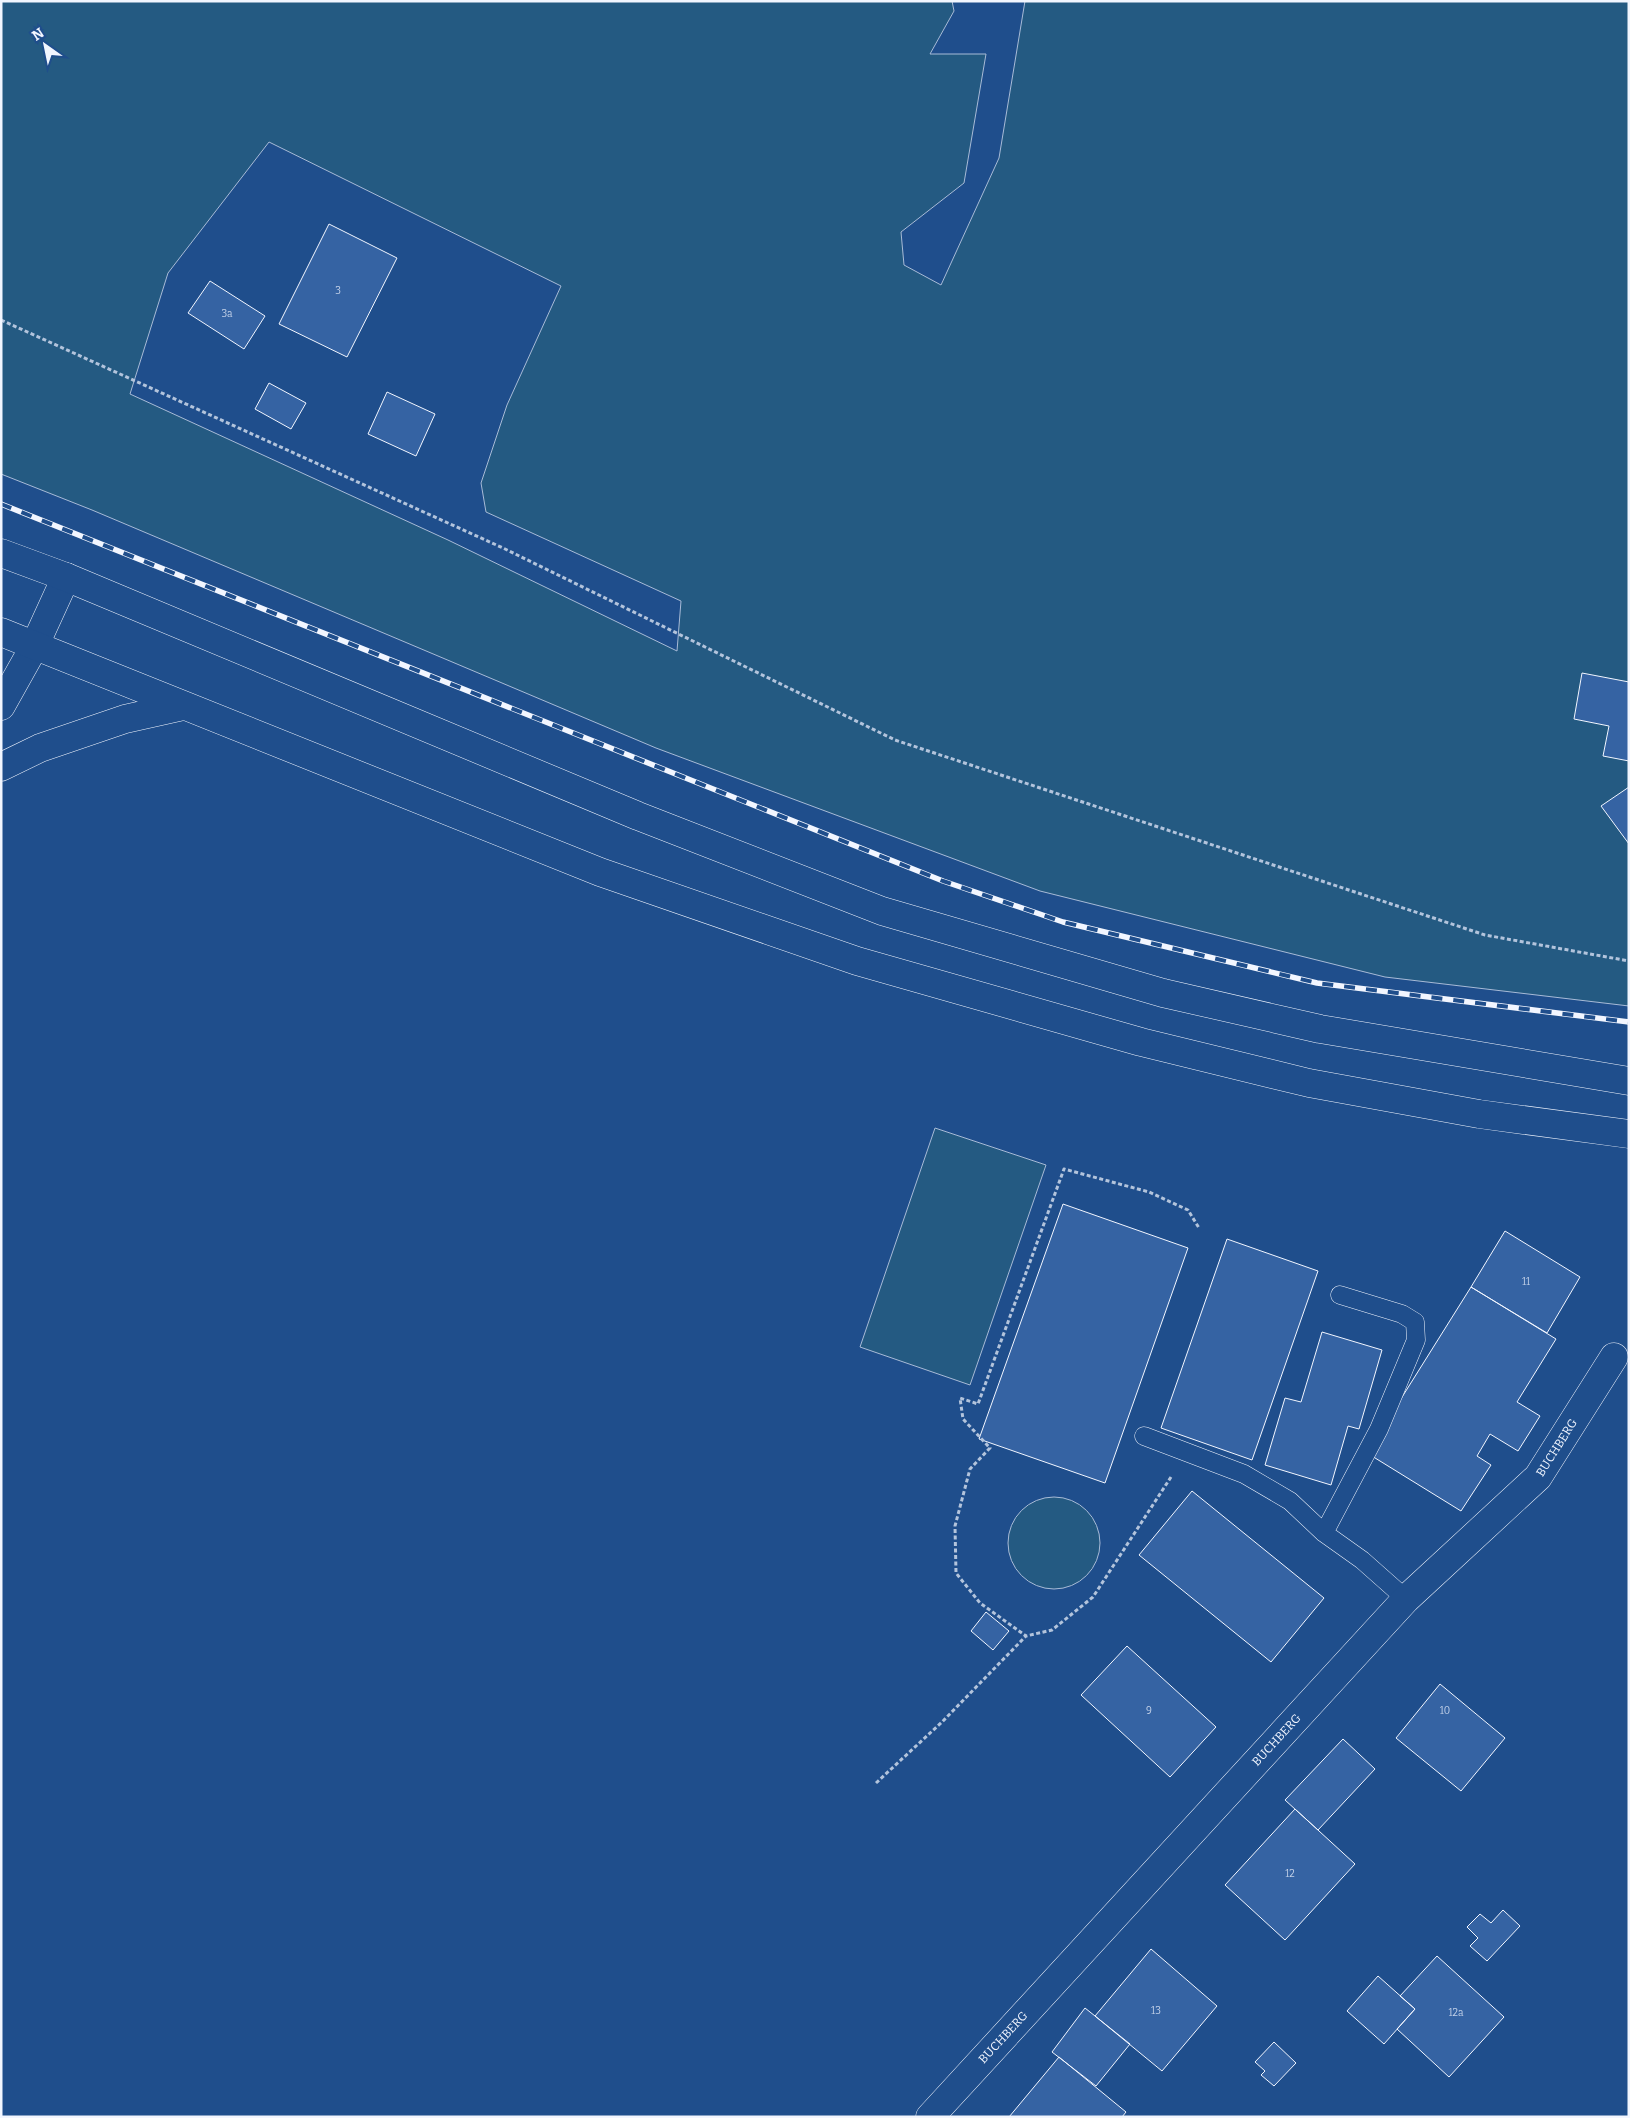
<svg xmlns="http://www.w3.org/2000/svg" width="1630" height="2118" viewBox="0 0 1630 2118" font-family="Bitter,serif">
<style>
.green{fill:#245a82;stroke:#a8bbd7;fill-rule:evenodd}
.building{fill:#3563a3;stroke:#f2f6ff}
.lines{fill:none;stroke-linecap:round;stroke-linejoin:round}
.lane-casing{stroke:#f2f6ff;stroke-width:19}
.street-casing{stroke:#f2f6ff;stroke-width:29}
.secondary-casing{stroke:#f2f6ff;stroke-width:29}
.primary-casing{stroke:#f2f6ff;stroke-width:29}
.path{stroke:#b3c4dc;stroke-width:3;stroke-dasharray:4 2.5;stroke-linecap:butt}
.lane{stroke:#1f4e8c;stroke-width:18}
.street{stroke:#1f4e8c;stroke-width:28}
.secondary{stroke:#1f4e8c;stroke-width:28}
.primary{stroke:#1f4e8c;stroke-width:28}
.rail-casing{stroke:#f2f6ff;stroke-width:5.5}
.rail{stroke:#1f4e8c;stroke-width:4;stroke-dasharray:11;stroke-linecap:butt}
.labels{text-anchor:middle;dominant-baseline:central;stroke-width:4;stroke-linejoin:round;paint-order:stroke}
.number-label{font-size:10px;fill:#c3d1e8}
.street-label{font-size:12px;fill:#f2f6ff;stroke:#1f4e8c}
</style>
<rect width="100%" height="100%" fill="#1f4e8c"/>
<path class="green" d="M1,1H952L954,11L930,54H986L964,183L901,232L904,265L941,285L999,158L1025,1H1629V1006L1385,977L1040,891L656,748L92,510L1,474ZM269,142L561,286L507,405L481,483L486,512L681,601L677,651L448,540L130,394L168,273Z
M935,1128L1046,1165L970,1385L860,1347Z
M1008 1543a46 46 0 1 1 92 0a46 46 0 1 1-92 0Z"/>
<path class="building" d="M329,224L397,258L347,357L279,324Z
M210,281L265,316L244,349L188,313Z
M269,383L306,403L291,429L255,409Z
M387,392L435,414L416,456L368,434Z
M1582,673L1629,682V761L1603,756L1609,726L1574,719Z
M1629,787V844L1601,806Z
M1063,1204L1188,1248L1105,1483L979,1439Z
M1505,1231L1580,1277L1547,1333L1471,1287Z
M1227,1239L1318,1271L1252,1460L1161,1428Z
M1471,1287L1556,1339L1517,1402L1540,1416L1518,1451L1490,1434L1477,1456L1491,1465L1461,1511L1367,1453Z
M1322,1332L1382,1350L1359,1429L1348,1426L1331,1485L1265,1465L1285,1398L1301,1402Z
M1192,1491L1324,1598L1271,1662L1139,1555Z
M986,1612L1009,1631L993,1650L971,1631Z
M1127,1646L1216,1727L1170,1777L1081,1695Z
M1440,1684L1505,1738L1461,1791L1396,1738Z
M1343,1739L1375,1769L1318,1830L1285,1800Z
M1295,1809L1355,1864L1285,1940L1225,1885Z
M1503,1910L1520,1926L1487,1961L1470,1946L1478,1938L1467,1927L1480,1914L1491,1923Z
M1151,1949L1217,2006L1162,2071L1095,2016Z
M1437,1956L1504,2017L1449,2077L1397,2029L1415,2009L1400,1996Z
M1378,1976L1415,2009L1384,2044L1347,2011Z
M1085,2008L1130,2044L1096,2086L1052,2052Z
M1274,2042L1296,2063L1274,2086L1261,2075L1265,2071L1255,2062Z
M1059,2057L1126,2112L1122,2117H1009Z"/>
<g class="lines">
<g class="lane-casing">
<path id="lane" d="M1144,1436L1244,1474L1290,1501L1324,1533L1362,1560L1406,1599
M1324,1533L1379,1429L1416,1340L1415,1322L1402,1314L1340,1295"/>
</g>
<g class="street-casing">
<g id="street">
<path id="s1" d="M930,2117L1406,1599L1538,1477L1614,1357"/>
</g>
</g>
<g class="secondary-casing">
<path id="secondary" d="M1,706L34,647L66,577"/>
</g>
<g class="primary-casing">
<path id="primary" d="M1,553L66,577L638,816L882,911L1163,993L1320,1029L1629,1081
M1,632L600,872L857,961L1141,1042L1309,1083L1479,1114L1629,1134
M1,767L40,748L125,719L183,706"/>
</g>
<path class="path" d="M1,320L503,548L895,740L1485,935L1629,961
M1171,1477L1093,1597L1052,1630L1026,1636L980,1603L956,1573L955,1526L970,1469L990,1448L963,1419L960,1398L978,1404L1064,1169L1149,1192L1188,1210L1199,1228
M876,1783L942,1722L1026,1636"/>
<use href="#lane" class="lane"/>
<use href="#street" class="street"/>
<use href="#secondary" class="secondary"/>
<use href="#primary" class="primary"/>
<g class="rail-casing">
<path id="rail" d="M1,504L943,881L1063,922L1317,983L1629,1022"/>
</g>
<use href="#rail" class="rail"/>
</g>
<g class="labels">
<g class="number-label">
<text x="338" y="291">3</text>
<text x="227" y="314">3a</text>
<text x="1526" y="1282">11</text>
<text x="1149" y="1711">9</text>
<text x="1445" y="1711">10</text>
<text x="1290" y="1874">12</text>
<text x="1156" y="2011">13</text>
<text x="1456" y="2013">12a</text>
</g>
<g class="street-label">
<text stroke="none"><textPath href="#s1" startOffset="918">BUCHBERG</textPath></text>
<text stroke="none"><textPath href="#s1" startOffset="512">BUCHBERG</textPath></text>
<text stroke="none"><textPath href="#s1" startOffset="108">BUCHBERG</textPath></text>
</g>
</g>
<rect width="1630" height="2118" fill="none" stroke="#f2f6ff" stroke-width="5"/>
<g transform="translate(45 45) rotate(327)" stroke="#1f4e8c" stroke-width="4" paint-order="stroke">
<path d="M0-4L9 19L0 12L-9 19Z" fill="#f2f6ff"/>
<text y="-8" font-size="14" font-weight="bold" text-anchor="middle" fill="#f2f6ff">N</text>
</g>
</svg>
